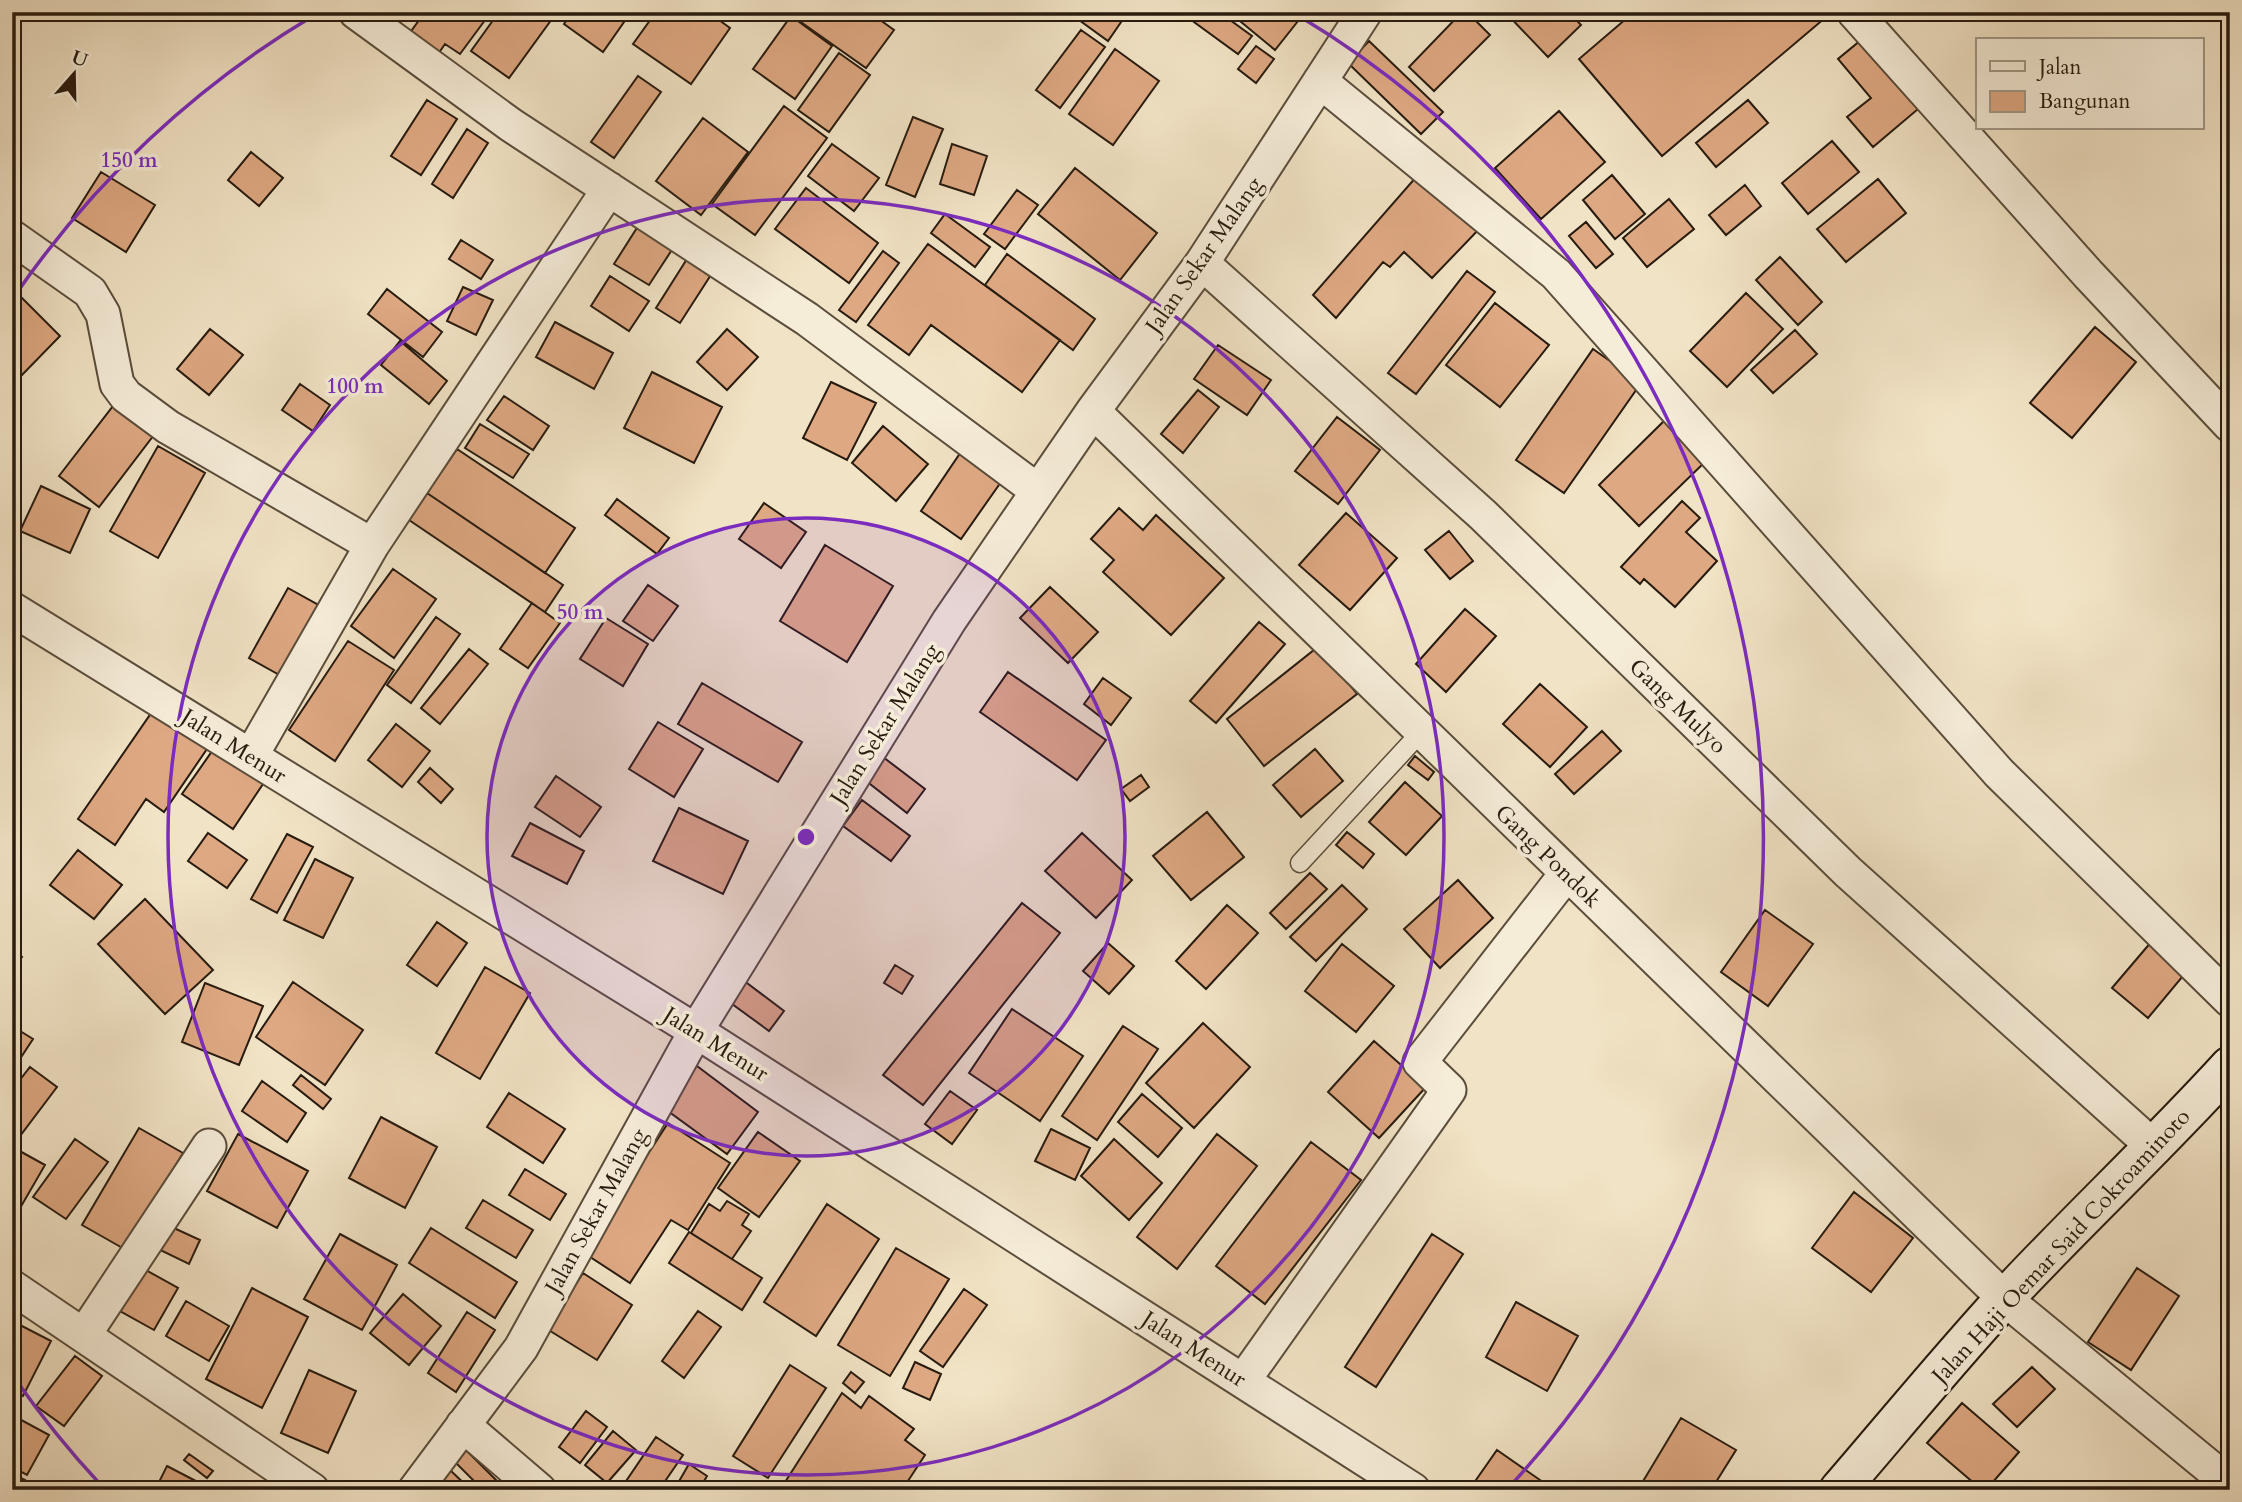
<svg xmlns="http://www.w3.org/2000/svg" width="2242" height="1502" viewBox="0 0 2242 1502" font-family="Cardo,serif">
<style>
.building{fill:#dea882;stroke:#271b0f;stroke-width:2}
.lines{fill:none;stroke-linecap:round;stroke-linejoin:round}
.lane-casing{stroke:#5a4d3c;stroke-width:21}
.street-casing{stroke:#5a4d3c;stroke-width:37}
.secondary-casing{stroke:#271b0f;stroke-width:42}
.lane{stroke:#f6edd9;stroke-width:18}
.street{stroke:#f6edd9;stroke-width:33}
.secondary{stroke:#f6edd9;stroke-width:38}
.ring{fill:none;stroke:#7b2cbf;stroke-width:3.5}
.labels{text-anchor:middle;dominant-baseline:central;stroke-width:7;stroke-linejoin:round;paint-order:stroke}
.street-label{font-size:23px;fill:#271b0f;stroke:#f6edd9}
.centre{fill:#7b2cbf;stroke:#f6edd9;stroke-width:3.5}
.ring-label{font-size:21px;text-anchor:middle;font-weight:bold;fill:#7b2cbf;stroke:#f6edd9;stroke-width:7;stroke-linejoin:round;paint-order:stroke}
</style>
<rect width="100%" height="100%" fill="#f1e3c5"/>
<filter id="stains"><feTurbulence type="fractalNoise" baseFrequency=".00286" numOctaves="4"/><feColorMatrix values="0 0 0 0 .2 0 0 0 0 .09 0 0 0 0 .02 0 0 0 .5 -.17"/></filter>
<radialGradient id="worn" r=".72"><stop offset=".6" stop-color="#630" stop-opacity="0"/><stop offset="1" stop-color="#630" stop-opacity=".3"/></radialGradient>
<path class="building" d="M425,12H491L460,54L445,44L438,54L409,34Z
M499,12H557L509,78L471,51Z
M572,12H631L603,52L564,24Z
M656,12H708L730,28L691,84L633,44Z
M803,12H869L894,30L866,68L798,20Z
M1068,12H1128L1108,41Z
M1201,12H1219L1252,36L1238,54L1194,22Z
M1229,12H1297L1302,16L1275,50Z
M1462,12H1467L1490,35L1434,91L1409,67Z
M1505,12H1569L1581,25L1548,57Z
M1634,12H1832L1662,156L1579,59Z
M791,16L832,46L795,99L753,69Z
M1081,30L1105,47L1060,108L1036,90Z
M1866,36L1924,104L1873,147L1847,117L1871,98L1838,59Z
M1369,41L1443,112L1421,134L1348,63Z
M1256,46L1274,59L1256,83L1238,69Z
M1115,49L1159,81L1113,145L1069,114Z
M839,53L870,75L829,132L798,110Z
M638,76L661,92L614,158L591,142Z
M427,100L457,119L421,175L391,156Z
M1748,100L1768,123L1716,167L1696,143Z
M784,106L827,138L755,235L712,204Z
M1559,111L1605,162L1541,219L1495,168Z
M913,117L943,129L915,197L886,185Z
M703,118L748,152L701,215L656,181Z
M467,129L488,143L453,198L432,184Z
M1832,141L1859,172L1808,214L1782,183Z
M832,144L879,178L854,211L808,176Z
M952,144L987,156L974,195L940,184Z
M251,152L283,178L259,206L228,180Z
M1075,168L1157,233L1120,280L1038,214Z
M1424,168L1483,225L1432,278L1404,252L1390,267L1383,262L1336,318L1313,295Z
M101,172L155,205L126,252L72,218Z
M1612,175L1645,214L1615,239L1583,200Z
M1878,179L1906,213L1846,262L1817,229Z
M1745,185L1761,206L1726,235L1709,215Z
M806,188L878,243L849,283L775,229Z
M1017,190L1038,205L1005,249L984,234Z
M1669,199L1694,229L1647,267L1623,238Z
M945,214L990,247L975,267L931,233Z
M642,220L677,242L649,285L614,264Z
M1586,222L1613,254L1596,268L1569,236Z
M461,240L493,260L481,279L449,259Z
M928,244L1060,340L1022,392L931,325L909,355L868,325Z
M692,251L716,267L680,323L656,308Z
M883,251L899,263L856,322L839,310Z
M1007,254L1095,319L1073,350L985,285Z
M1780,257L1822,302L1798,325L1756,280Z
M1467,271L1495,292L1416,394L1388,373Z
M610,276L649,301L629,331L591,306Z
M463,287L493,300L476,335L447,321Z
M12,288L60,336L19,378L12,371Z
M387,289L442,332L423,357L368,314Z
M1746,293L1783,329L1727,387L1690,351Z
M1495,303L1549,345L1500,407L1446,365Z
M555,322L613,353L594,389L536,357Z
M2095,327L2136,362L2072,438L2030,403Z
M210,329L243,355L209,395L177,369Z
M727,329L758,357L727,390L697,362Z
M1795,330L1817,354L1773,393L1751,370Z
M400,341L447,381L429,404L381,365Z
M1218,345L1271,380L1247,415L1194,379Z
M1593,349L1641,383L1564,493L1516,460Z
M652,372L722,407L694,463L624,428Z
M831,382L876,403L847,460L803,438Z
M300,384L330,405L313,431L282,410Z
M1198,390L1219,407L1183,453L1161,434Z
M504,396L549,426L533,450L487,420Z
M120,397L160,427L99,507L59,476Z
M1337,417L1380,450L1338,504L1295,471Z
M1667,418L1707,460L1639,526L1599,485Z
M480,424L529,454L513,478L465,448Z
M883,426L928,464L896,501L852,463Z
M967,443L1008,472L961,539L921,511Z
M158,446L205,473L158,558L110,531Z
M457,449L575,528L545,573L427,493Z
M41,486L90,509L70,553L20,531Z
M427,493L563,585L545,612L409,520Z
M617,499L669,538L657,554L605,515Z
M1682,501L1700,518L1686,532L1717,561L1675,607L1644,579L1640,584L1621,567Z
M764,503L806,532L781,568L739,539Z
M1119,508L1143,530L1156,515L1224,578L1171,635L1103,572L1114,560L1091,539Z
M1346,513L1397,558L1350,610L1299,565Z
M1449,531L1473,561L1450,579L1425,550Z
M825,545L893,586L847,662L780,621Z
M393,569L436,599L394,658L351,626Z
M648,585L678,606L653,641L623,621Z
M1050,587L1098,632L1068,663L1020,618Z
M288,588L322,607L283,677L249,658Z
M532,603L560,623L528,668L500,649Z
M1465,609L1496,636L1446,692L1416,664Z
M436,617L460,634L411,703L387,685Z
M606,618L648,644L623,686L580,659Z
M1259,622L1285,644L1216,723L1190,701Z
M348,641L394,670L335,761L289,730Z
M1319,646L1357,694L1264,766L1227,719Z
M469,649L488,664L440,724L421,708Z
M1008,672L1106,740L1077,780L980,712Z
M1103,678L1131,698L1111,725L1084,704Z
M702,683L802,742L778,782L678,724Z
M1540,684L1587,727L1550,767L1503,724Z
M154,709L209,746L164,812L146,799L115,845L78,819Z
M658,722L703,749L674,797L629,769Z
M396,724L430,751L402,787L368,760Z
M1602,731L1621,751L1574,794L1555,774Z
M215,747L265,781L233,829L182,794Z
M1315,749L1343,781L1301,817L1273,785Z
M1415,756L1434,772L1428,780L1408,765Z
M883,757L925,789L907,813L865,780Z
M430,768L453,789L441,803L418,782Z
M1141,775L1149,787L1130,801L1121,789Z
M556,776L601,807L580,837L535,807Z
M1405,782L1442,816L1406,855L1369,822Z
M862,800L910,836L891,861L843,826Z
M679,808L748,841L723,894L653,861Z
M1207,812L1244,857L1191,900L1153,856Z
M530,823L584,851L567,884L512,856Z
M1347,832L1374,854L1363,868L1336,845Z
M208,833L247,860L227,888L188,861Z
M1082,833L1132,880L1096,918L1045,871Z
M287,834L313,847L277,913L251,899Z
M78,850L122,885L94,919L50,885Z
M315,859L353,878L323,938L284,920Z
M1310,873L1327,889L1286,929L1270,913Z
M1458,880L1493,918L1440,968L1404,929Z
M1342,885L1367,909L1316,961L1290,937Z
M145,899L213,970L165,1014L98,944Z
M1022,903L1060,933L923,1105L883,1075Z
M1227,905L1258,933L1206,989L1176,961Z
M1765,910L1813,944L1768,1006L1721,972Z
M437,922L467,943L437,986L407,965Z
M2152,941L2188,970L2148,1018L2112,988Z
M1108,943L1134,966L1109,994L1083,971Z
M1342,944L1394,986L1356,1032L1305,991Z
M12,949L22,957L12,970Z
M895,965L913,976L902,994L884,983Z
M485,967L530,993L480,1079L436,1053Z
M743,980L784,1011L769,1031L728,1001Z
M293,982L363,1030L325,1085L256,1037Z
M205,983L263,1006L239,1065L182,1042Z
M1012,1009L1083,1056L1040,1121L969,1073Z
M1203,1023L1250,1067L1194,1128L1146,1083Z
M12,1026L33,1039L14,1068L12,1067Z
M1123,1026L1158,1049L1097,1140L1062,1116Z
M1374,1041L1426,1087L1379,1138L1328,1092Z
M693,1063L758,1112L727,1154L661,1106Z
M30,1067L57,1087L20,1136L12,1130V1090Z
M301,1075L331,1099L323,1109L293,1085Z
M262,1081L306,1113L287,1142L242,1111Z
M950,1091L977,1110L952,1144L925,1124Z
M509,1093L565,1129L543,1163L487,1127Z
M1142,1094L1182,1128L1158,1157L1118,1122Z
M381,1117L437,1147L405,1208L349,1178Z
M668,1123L730,1163L688,1230L671,1220L630,1283L584,1253Z
M139,1128L183,1153L126,1250L82,1225Z
M1051,1129L1090,1148L1075,1180L1035,1161Z
M758,1132L800,1161L759,1217L718,1188Z
M238,1134L308,1171L277,1228L207,1191Z
M1217,1134L1257,1166L1177,1269L1137,1237Z
M75,1139L108,1162L66,1219L33,1197Z
M1114,1139L1162,1183L1129,1220L1081,1176Z
M1311,1142L1361,1180L1265,1304L1216,1266Z
M16,1149L45,1165L12,1222V1155Z
M525,1169L566,1194L550,1220L509,1195Z
M1854,1192L1913,1238L1871,1292L1812,1248Z
M483,1200L533,1230L516,1258L466,1228Z
M727,1201L749,1214L742,1225L751,1231L732,1259L691,1233L709,1204L720,1211Z
M827,1204L879,1239L816,1336L764,1302Z
M163,1223L200,1240L189,1264L152,1246Z
M431,1228L517,1282L495,1318L409,1263Z
M689,1232L762,1278L742,1310L669,1263Z
M340,1234L397,1265L362,1330L304,1299Z
M1432,1234L1463,1254L1376,1387L1345,1367Z
M896,1248L949,1279L890,1376L838,1345Z
M135,1264L178,1288L154,1330L111,1306Z
M2137,1268L2179,1296L2131,1370L2088,1342Z
M583,1273L632,1305L597,1360L547,1329Z
M252,1288L308,1317L262,1408L206,1379Z
M964,1289L987,1305L943,1367L920,1351Z
M403,1294L441,1326L409,1365L370,1333Z
M186,1301L229,1326L209,1361L166,1336Z
M1516,1302L1578,1336L1547,1391L1486,1357Z
M698,1311L721,1327L684,1378L662,1361Z
M467,1312L495,1330L456,1392L428,1373Z
M20,1325L51,1341L23,1396L12,1391V1340Z
M75,1356L102,1376L64,1426L36,1406Z
M915,1362L941,1374L930,1400L903,1388Z
M790,1365L826,1388L768,1478L733,1456Z
M2032,1367L2055,1389L2017,1427L1993,1404Z
M309,1370L356,1391L328,1453L281,1433Z
M851,1372L864,1382L855,1393L843,1383Z
M842,1393L861,1408L869,1396L914,1429L905,1440L925,1455L902,1490H780Z
M1962,1403L2019,1452L1986,1490H1982L1927,1443Z
M586,1411L607,1427L580,1463L559,1447Z
M12,1415L49,1435L27,1475L12,1467Z
M1681,1418L1736,1450L1711,1490H1653L1642,1483Z
M613,1431L636,1450L607,1483L585,1465Z
M656,1437L683,1455L659,1490H620Z
M464,1448L506,1490H483L453,1460Z
M1497,1450L1550,1487L1548,1490H1469Z
M189,1454L213,1471L207,1478L184,1460Z
M689,1464L707,1476L699,1490H674Z
M167,1466L213,1490H155Z
M449,1469L471,1490H429Z
M12,1474L25,1480L20,1490H12Z"/>
<g class="lines">
<g class="lane-casing">
<path id="lane" d="M1300,863L1421,732"/>
</g>
<g class="street-casing">
<path id="street" d="M356,12L511,125L807,319L1038,491
M1854,12L2088,274L2230,425
M1320,81L1556,274L1999,773L2230,1000
M12,237L90,292L103,314L117,384L126,396L168,427L372,545
M1202,263L1483,515L1848,872L2155,1148
M1093,411L2005,1299L2230,1484
M12,609L696,1031L1413,1490
M251,756L372,545L609,189
M12,1287L312,1490
M84,1335L209,1146
M1243,1381L1449,1090L1420,1062L1567,873
M463,1425L539,1490
M415,1490L521,1348L696,1031L949,621L1093,411L1202,263L1365,12"/>
</g>
<g class="secondary-casing">
<path id="secondary" d="M1839,1490C1895,1425 1949,1359 2007,1296C2080,1218 2158,1145 2230,1066"/>
</g>
<use href="#lane" class="lane"/>
<use href="#street" class="street"/>
<use href="#secondary" class="secondary"/>
</g>
<circle cx="806" cy="837" r="319" fill="#7b2cbf" fill-opacity=".12"/>
<g class="ring">
<circle cx="806" cy="837" r="319"/>
<circle cx="806" cy="837" r="638"/>
<path d="M100 1484A958 958 0 0 1 16 1380M16 294A958 958 0 0 1 313 16M1299 16A958 958 0 0 1 1512 1484"/>
</g>
<g class="labels">
<g class="street-label">
<text transform="translate(1204 255) rotate(-55)">Jalan Sekar Malang</text>
<text transform="translate(1678 706) rotate(44)">Gang Mulyo</text>
<text transform="translate(885 724) rotate(-58)">Jalan Sekar Malang</text>
<text transform="translate(234 746) rotate(32)">Jalan Menur</text>
<text transform="translate(1548 856) rotate(44)">Gang Pondok</text>
<text transform="translate(716 1044) rotate(32)">Jalan Menur</text>
<text transform="translate(596 1211) rotate(-61)">Jalan Sekar Malang</text>
<text transform="translate(2061 1246) rotate(-47)">Jalan Haji Oemar Said Cokroaminoto</text>
<text transform="translate(1194 1349) rotate(33)">Jalan Menur</text>
</g>
</g>
<circle cx="806" cy="837" r="10" class="centre"/>
<g class="ring-label">
<text x="129" y="167">150 m</text>
<text x="355" y="393">100 m</text>
<text x="580" y="619">50 m</text>
</g>
<rect width="2242" height="1502" fill="none" stroke="#f1e3c5" stroke-width="42"/>
<rect x="14" y="14" width="2214" height="1474" fill="none" stroke="#271b0f" stroke-width="3.5"/>
<rect x="21" y="21" width="2200" height="1460" fill="none" stroke="#271b0f" stroke-width="2"/>
<rect x="1976" y="38" width="228" height="91" fill="#f6edd9" stroke="#a39988" stroke-width="2"/>
<rect x="1990" y="61" width="35" height="10" fill="#f6edd9" stroke="#a39988" stroke-width="2"/>
<text x="2039" y="74" font-size="21" fill="#271b0f">Jalan</text>
<rect x="1990" y="91" width="35" height="21" fill="#dea882" stroke="#a39988" stroke-width="2"/>
<text x="2039" y="108" font-size="21" fill="#271b0f">Bangunan</text>
<g transform="translate(74 74) rotate(20)" stroke="#f6edd9" stroke-width="5" paint-order="stroke">
<path d="M0-5L12 26L0 18L-12 26Z" fill="#271b0f"/>
<text y="-10" font-size="19" font-weight="bold" text-anchor="middle" fill="#271b0f">U</text>
</g>
<rect width="100%" height="100%" filter="url(#stains)"/>
<rect width="100%" height="100%" fill="url(#worn)"/>
</svg>
